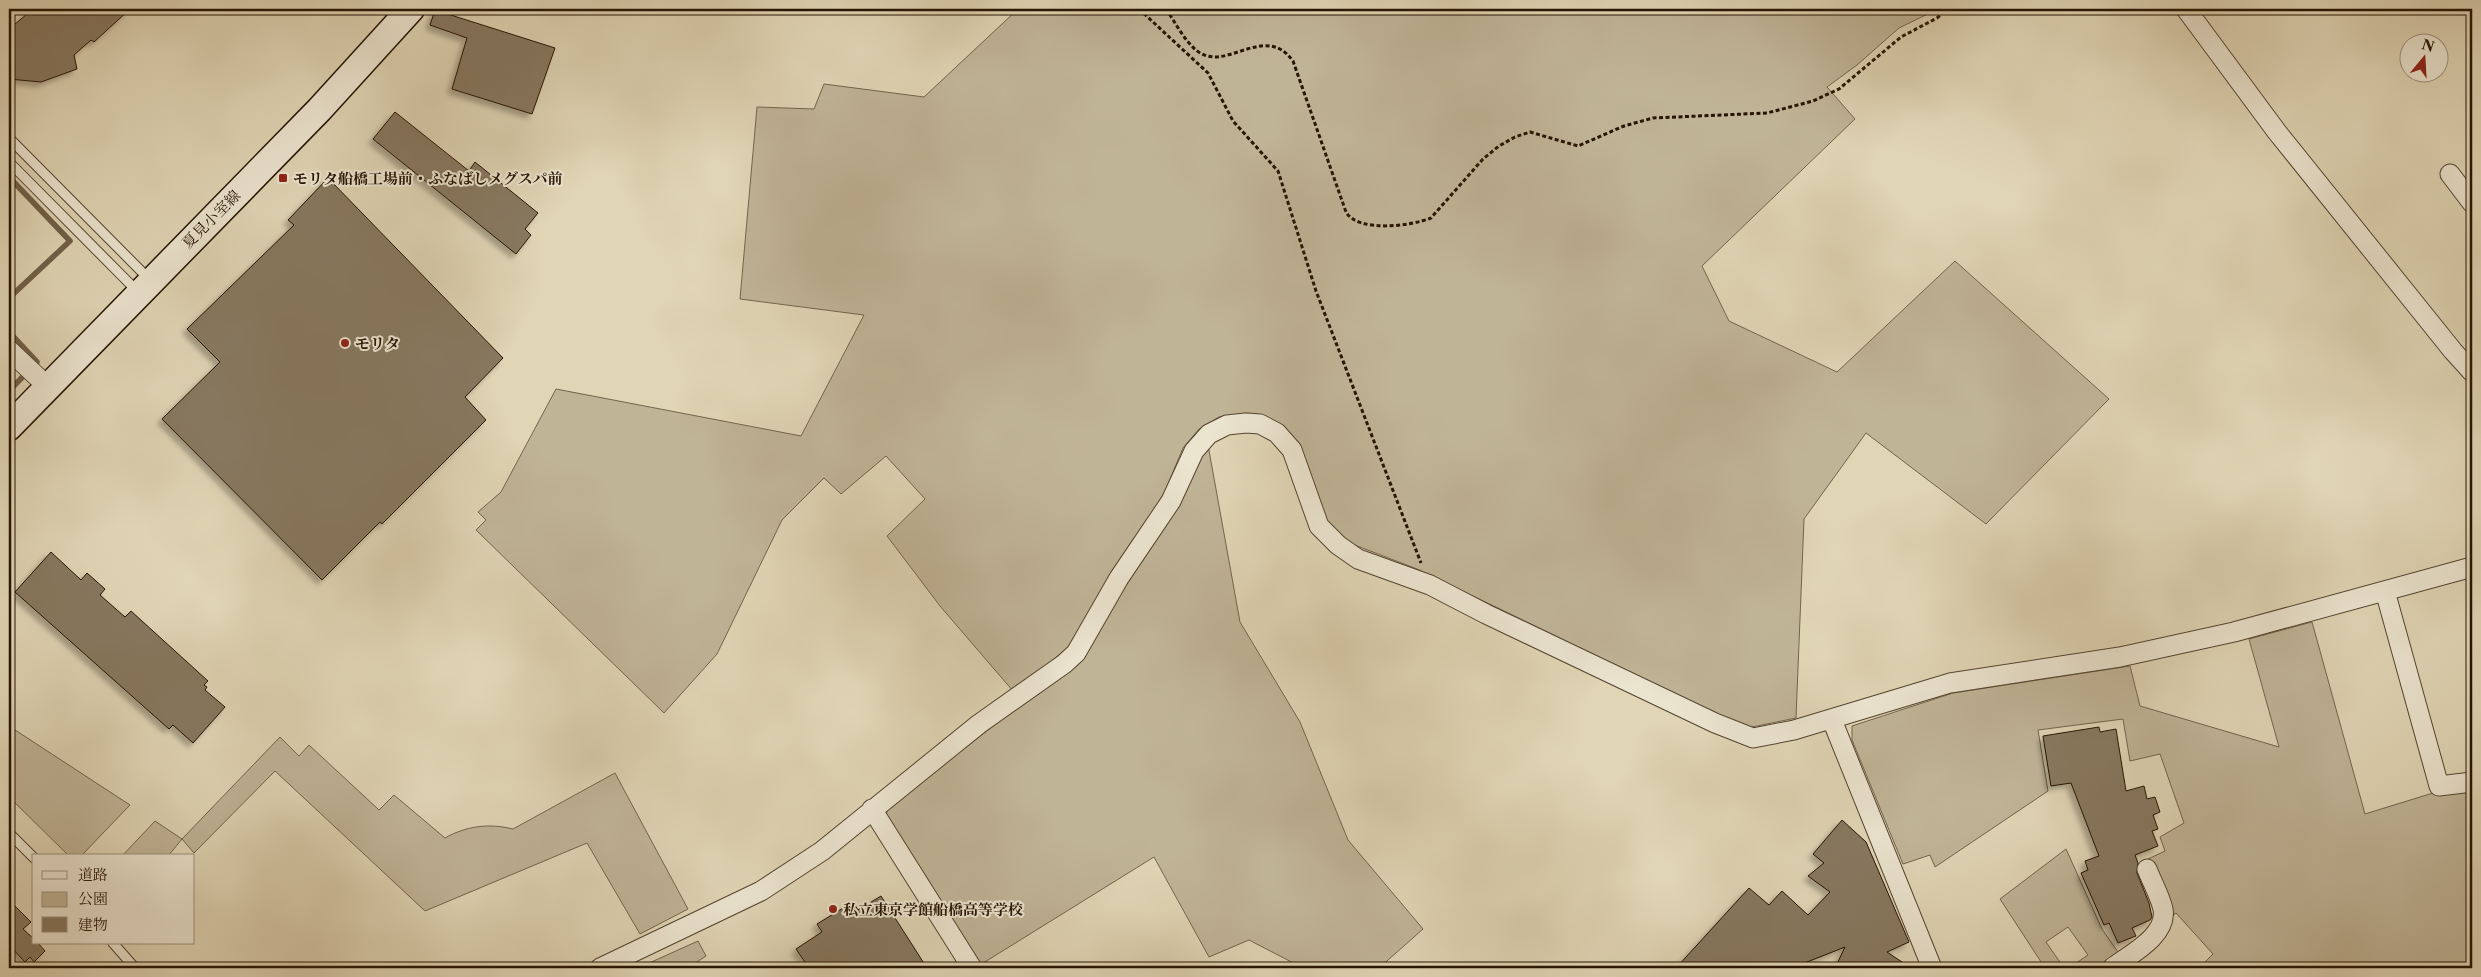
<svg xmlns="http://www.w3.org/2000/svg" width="2481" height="977" viewBox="0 0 2481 977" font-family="'Libre Caslon Text','Noto Serif JP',serif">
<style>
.green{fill:#c0b497;stroke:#73644d}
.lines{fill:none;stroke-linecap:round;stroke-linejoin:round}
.stream{stroke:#706049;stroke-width:5.5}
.building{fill:#877860;stroke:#261403;filter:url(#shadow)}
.lane-casing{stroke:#544430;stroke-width:11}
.street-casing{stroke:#544430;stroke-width:21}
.secondary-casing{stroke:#261403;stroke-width:29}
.path{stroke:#261403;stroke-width:3;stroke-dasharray:4 2.5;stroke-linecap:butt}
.lane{stroke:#ebe4cf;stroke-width:9}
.street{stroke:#ebe4cf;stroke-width:19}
.secondary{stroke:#ebe4cf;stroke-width:26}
.poi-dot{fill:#8f2418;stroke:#ebe4cf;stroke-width:2}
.labels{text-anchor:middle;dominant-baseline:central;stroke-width:4;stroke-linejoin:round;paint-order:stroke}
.poi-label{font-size:15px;font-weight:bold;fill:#261403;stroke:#ebe4cf;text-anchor:start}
.street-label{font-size:15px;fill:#261403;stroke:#ebe4cf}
</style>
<defs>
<filter id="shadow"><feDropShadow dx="-4.5" dy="4.5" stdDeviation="2.5" flood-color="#0004"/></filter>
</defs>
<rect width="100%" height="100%" fill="#e0d5b5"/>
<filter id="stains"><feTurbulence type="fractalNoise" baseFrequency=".004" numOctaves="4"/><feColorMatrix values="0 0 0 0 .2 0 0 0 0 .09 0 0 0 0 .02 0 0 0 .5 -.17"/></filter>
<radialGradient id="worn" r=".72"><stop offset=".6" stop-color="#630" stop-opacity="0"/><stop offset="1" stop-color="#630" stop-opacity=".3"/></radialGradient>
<path class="green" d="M1018,9H1938L1899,28L1857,65L1827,87L1855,119L1702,266L1729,321L1837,372L1955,261L2109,399L1986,524L1866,433L1804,519L1796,718L1747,728L1417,569L1352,544L1329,525L1278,423L1262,415L1246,413L1219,417L1199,429L1183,448L1163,496L1113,571L1069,647L1013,691L940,606L887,536L925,499L886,456L841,494L824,478L782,520L717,654L664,713L476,530L486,520L478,512L501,492L556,389L801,436L864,315L740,299L757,107L814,109L824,84L924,97Z
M1208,445L1240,622L1300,722L1348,840L1423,929L1379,968H1303L1249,940L1209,957L1154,857L980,965L886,815L889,805L1078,662Z
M2312,622L2365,814L2433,793L2472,788V968H2290L2286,966L2284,968H2199L2213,954L2176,913L2171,917L2166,893L2148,859L2165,851L2160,837L2184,823L2160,754L2130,761L2123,719L2038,730L2048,791L1935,867L1930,855L1903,864L1852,740V726L1953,693L2130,666L2140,706L2279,747L2249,639Z
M9,726L130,805L81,856H69L9,797Z
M280,737L299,756L309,745L379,810L394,795L445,838C466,826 489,823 513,829L615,773L688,909L640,934L587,843L425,911L275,771L194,853L182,839L168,856H122L155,821L182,839Z
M2066,849L2102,929L2118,952L2097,968H2069L2088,955L2068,927L2046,942L2064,968H2045L2000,899Z
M698,941L706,956L688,968H638Z"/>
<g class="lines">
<path class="stream" d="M9,177L70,241L9,298
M9,332L37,362L9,391"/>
</g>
<path class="building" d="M33,9H130L94,42L91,40L74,55L77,69L41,82L9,79V29Z
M435,10L555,48L532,114L452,89L467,38L430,25Z
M395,112L469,171L475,162L538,213L525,229L531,235L516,254L373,139Z
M328,178L503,358L465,397L486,420L382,524L380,522L322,580L162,419L220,362L187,329L294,225L288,220Z
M51,552L81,580L87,573L105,589L100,595L125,617L131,611L208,681L204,685L207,687L205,690L225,707L193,743L173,725L169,729L15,592Z
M2099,727L2100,732L2116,729L2126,791L2144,786L2147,799L2155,797L2160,812L2153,815L2158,829L2152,831L2158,846L2135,855L2138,863L2137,873L2149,903L2152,917L2150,920L2132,928L2136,936L2118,943L2109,923L2104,925L2081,873L2088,870L2085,861L2099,856L2071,783L2051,786L2043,736Z
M1842,820L1866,842L1909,942L1887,952L1911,968H1835L1845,947L1802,964L1800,968H1676L1749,888L1769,905L1782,891L1808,915L1830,892L1808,876L1824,863L1813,854Z
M881,896L927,968H809L796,949L822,932L817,924L853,902L858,910Z
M9,900L31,922L23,929L34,939V943H38L45,951L34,962L30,957L25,962L9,945Z"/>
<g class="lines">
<g class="lane-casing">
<path id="lane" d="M9,138L150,280
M9,162L138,292
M9,833L34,858
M113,943L135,968"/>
</g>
<g class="street-casing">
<path id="street" d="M2186,9L2277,132L2453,351L2472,372
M2450,174L2472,203
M9,350L47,386
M2385,591L2439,786L2472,782
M1832,720L1932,968
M872,809L972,968
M600,968L761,891L822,851L979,724L1064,664L1076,653L1119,578L1171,501L1194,451L1209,434L1227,425L1246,423L1260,424L1277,433L1292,450L1319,526L1338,545L1358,559L1430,585L1486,614L1715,723L1753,738L1794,730L1950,683L2120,657L2234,632L2472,567
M2112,968C2129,955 2168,936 2163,909C2160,896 2152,882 2147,869"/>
</g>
<g class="secondary-casing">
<path id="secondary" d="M9,427L319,110L411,9"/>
</g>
<path class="path" d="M1139,9L1208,73L1233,121L1278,171L1316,291L1421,563
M1166,9C1175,22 1184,40 1196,50C1225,75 1264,21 1293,61L1346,212C1358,233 1412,226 1431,218L1483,159L1499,146L1515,137L1530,132L1578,146L1624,126L1653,118L1767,113L1813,101L1839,89L1901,37L1937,18L1948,9"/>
<use href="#lane" class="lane"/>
<use href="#street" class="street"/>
<use href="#secondary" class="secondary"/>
</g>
<g class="poi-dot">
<rect x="278" y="173" width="10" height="10" rx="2.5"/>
<circle cx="345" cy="343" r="5"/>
<circle cx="833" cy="909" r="5"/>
</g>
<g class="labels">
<g class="poi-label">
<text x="293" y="178">モリタ船橋工場前・ふなばしメグスパ前</text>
<text x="355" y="343">モリタ</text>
<text x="843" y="909">私立東京学館船橋高等学校</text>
</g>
<g class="street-label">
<text transform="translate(211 219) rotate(-45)">夏見小室線</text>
</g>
</g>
<rect width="2481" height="977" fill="none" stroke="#e0d5b5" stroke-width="30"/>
<rect x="10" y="10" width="2461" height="957" fill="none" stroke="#261403" stroke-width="2.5"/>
<rect x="15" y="15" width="2451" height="947" fill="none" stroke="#261403"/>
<rect x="32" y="854" width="162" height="90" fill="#ebe4cf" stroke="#9c917d"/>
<rect x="42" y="871" width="25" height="8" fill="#ebe4cf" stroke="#9c917d"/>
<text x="78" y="880" font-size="15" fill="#261403">道路</text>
<rect x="42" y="892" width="25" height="15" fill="#c0b497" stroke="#9c917d"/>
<text x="78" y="904" font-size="15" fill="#261403">公園</text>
<rect x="42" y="917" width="25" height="15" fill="#877860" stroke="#9c917d"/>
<text x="78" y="930" font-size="15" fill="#261403">建物</text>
<g transform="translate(2424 58) rotate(18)"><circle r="24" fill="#ebe4cf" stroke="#9c917d"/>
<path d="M0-4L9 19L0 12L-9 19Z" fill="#8f2418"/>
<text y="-8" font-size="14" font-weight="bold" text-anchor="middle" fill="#261403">N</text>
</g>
<rect width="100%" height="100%" filter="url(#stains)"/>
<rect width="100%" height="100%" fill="url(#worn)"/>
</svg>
